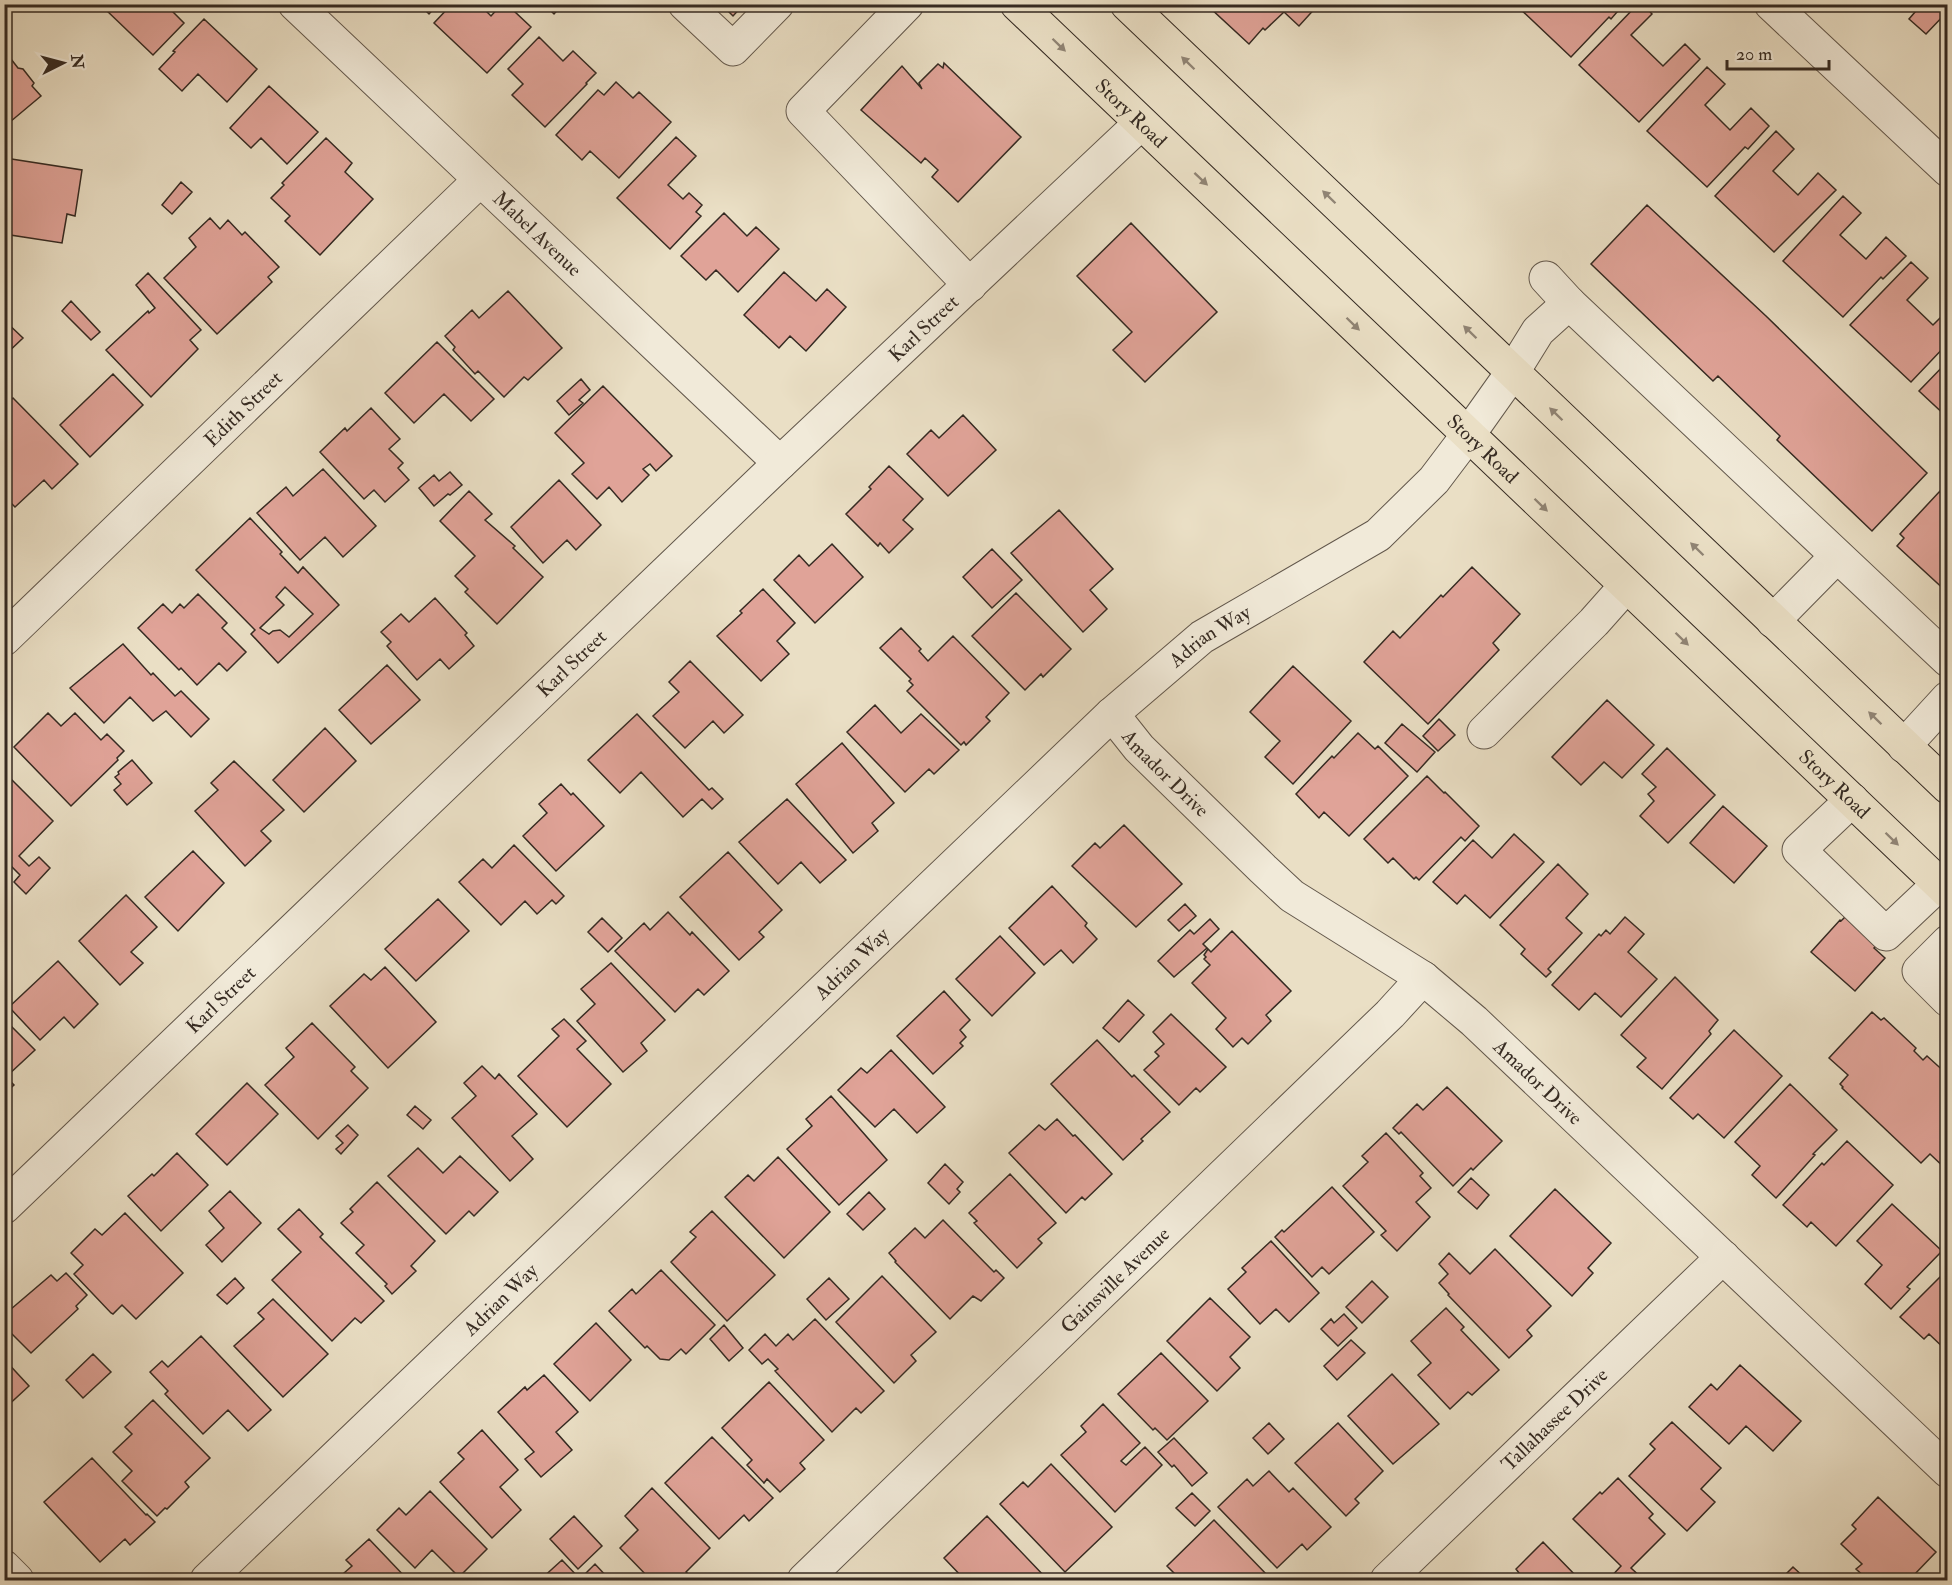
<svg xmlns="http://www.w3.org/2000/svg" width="1952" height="1585" viewBox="0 0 1952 1585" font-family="'IM FELL Double Pica',serif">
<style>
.building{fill:#e0a398;stroke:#352a22;stroke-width:1.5;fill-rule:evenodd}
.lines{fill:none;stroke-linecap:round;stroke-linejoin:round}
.minor-casing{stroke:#62574b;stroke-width:35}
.major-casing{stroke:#352a22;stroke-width:35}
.minor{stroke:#f1ead9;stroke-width:33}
.major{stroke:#eadfc5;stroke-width:33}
.oneway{fill:#908474}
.labels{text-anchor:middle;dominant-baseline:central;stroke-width:4.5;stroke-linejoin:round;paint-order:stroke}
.street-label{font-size:20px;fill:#352a22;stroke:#f1ead9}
</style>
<rect width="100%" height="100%" fill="#eadfc5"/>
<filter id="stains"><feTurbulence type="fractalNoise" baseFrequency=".00333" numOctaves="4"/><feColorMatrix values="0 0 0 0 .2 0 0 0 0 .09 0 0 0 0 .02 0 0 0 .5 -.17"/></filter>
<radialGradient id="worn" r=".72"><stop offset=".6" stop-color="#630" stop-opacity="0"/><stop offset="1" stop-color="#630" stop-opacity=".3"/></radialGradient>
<path class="building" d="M110,4H174L170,9L184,23L153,55L105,9Z
M419,4H438L429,14Z
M452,4H479L491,16L502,4H513L516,8L513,10L531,27L487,73L434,23Z
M544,4H563L554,14Z
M721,4H744L733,16Z
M1209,4H1319L1299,26L1284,12L1265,30L1263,28L1249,44L1208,6Z
M1515,4H1624L1611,19L1609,17L1571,57Z
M1638,4H1643L1652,14L1631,35L1663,66L1685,44L1700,59L1639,122L1579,65Z
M1922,4H1948V15L1946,13L1926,34L1909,19Z
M204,19L257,69L227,102L198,74L182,91L159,69L175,52L173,51Z
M539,37L563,61L573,51L596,73L586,83L587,84L545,127L512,95L523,84L508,69Z
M4,50L18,68L23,69L34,83L32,86L41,96L4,127Z
M944,63L1021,137L958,202L932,177L938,170L925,158L921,163L861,110L902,66L922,89L919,83L938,64L943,68Z
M1707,67L1725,84L1705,105L1730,130L1751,108L1769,126L1748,149L1745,147L1707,187L1647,131Z
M616,82L633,98L639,92L671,122L619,178L590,151L582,160L556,135L598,90L604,95Z
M269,86L318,132L287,164L261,138L251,148L230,128Z
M1776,131L1794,149L1773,171L1798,195L1818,173L1836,190L1774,252L1715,196Z
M676,137L696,156L668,185L683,199L689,193L702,205L696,212L701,216L670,249L617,198Z
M326,138L352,163L345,172L373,199L320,255L285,221L290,216L271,198L284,185L282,183Z
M5,158L82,170L75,216L67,214L62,243L4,234Z
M181,182L192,192L172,214L162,205Z
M1843,196L1861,213L1840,235L1866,259L1886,237L1906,256L1883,279L1881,277L1843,317L1783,261Z
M1647,205L1766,316L1927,473L1872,531L1777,440L1780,436L1718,376L1713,381L1591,264Z
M724,213L747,236L756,227L779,249L738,292L716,270L706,280L681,256Z
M210,218L220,229L228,220L242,235L245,232L279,267L268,277L272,282L217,334L164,278L196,247L189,238Z
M1131,223L1217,312L1145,382L1113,350L1132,332L1077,276Z
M1911,262L1928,278L1907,300L1933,325L1948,310V343L1911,382L1850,325Z
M784,272L816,301L827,289L846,307L806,351L790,336L779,348L744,315Z
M148,273L201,330L190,340L198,349L151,397L106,350L148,311L149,313L155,308L136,285Z
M508,291L562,348L528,380L524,377L504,397L478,371L475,374L453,350L455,347L445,336L472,310L479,318Z
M71,301L100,332L91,340L62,311Z
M4,320L23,338L4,356Z
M437,342L494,399L471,421L444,394L414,423L385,393Z
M1948,361V418L1919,391Z
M113,374L143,405L90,457L60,425Z
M581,379L590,390L579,400L583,403L569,415L557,401Z
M603,386L672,456L656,471L650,464L643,469L649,475L622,502L609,487L597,499L572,474L584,463L555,433Z
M13,398L78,464L52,489L44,480L15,507L4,496V406Z
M371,408L400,439L389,449L403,463L398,468L409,480L385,502L374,490L364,499L320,452L345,428L347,431Z
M963,415L996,450L948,496L907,454L931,430L939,438Z
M889,466L923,499L903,520L913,529L889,553L880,543L878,546L846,514L871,489L869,487Z
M323,469L376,526L343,557L325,537L300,560L257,513L286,487L293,496Z
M450,472L462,485L450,495L448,494L434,506L419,488L434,475L439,481Z
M559,480L601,525L576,550L567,540L543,563L511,527Z
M469,491L492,514L485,520L515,546L513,548L543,577L497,624L465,592L468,589L455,576L475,556L440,521Z
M1940,491L1948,498V593L1897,546L1904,538L1900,534Z
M1059,510L1113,569L1090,590L1107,609L1083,632L1011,553Z
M250,518L282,552L280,554L298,573L303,567L339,605L278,663L251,634L255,630L196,570ZM285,587L313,614L289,637L280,630L273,631L269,634L260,628L284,605L276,597Z
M832,544L863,577L815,623L774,580L799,555L809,566Z
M992,549L1022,580L992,608L963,577Z
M1472,567L1520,614L1493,643L1499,650L1428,724L1364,662L1393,631L1400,638L1441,595L1443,597Z
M763,589L795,623L777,641L789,654L761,681L717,636L742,613L740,611Z
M1016,593L1071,649L1043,677L1041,674L1025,690L972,636Z
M198,594L227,623L222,628L246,652L227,671L219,663L197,685L181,668L179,670L138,628L163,604L172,613L180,604L184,608Z
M435,598L467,633L465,635L474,646L449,669L440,659L417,680L387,646L391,642L381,632L401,614L409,622Z
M901,628L921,649L919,651L928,661L953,636L1009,693L986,717L990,721L966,745L964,742L961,745L907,691L913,685L909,681L911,679L880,648Z
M123,644L151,675L153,673L175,696L181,691L209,719L191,737L166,711L153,721L130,697L104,723L70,688Z
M690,661L743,715L724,733L713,721L685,748L653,716L679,692L669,682Z
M387,665L420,700L371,744L339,710Z
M1293,666L1351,721L1293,784L1265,757L1280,741L1250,712Z
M1607,700L1654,745L1622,778L1604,762L1581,785L1552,757Z
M875,705L901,733L921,714L959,750L934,774L929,769L905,792L847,732Z
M48,713L61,726L75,713L101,740L107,734L124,751L117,758L118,760L71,806L14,747Z
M637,714L709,790L712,788L723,799L712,809L702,799L683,817L641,772L620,793L588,760Z
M1439,719L1455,735L1438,751L1423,736Z
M1402,724L1435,752L1417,772L1385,743Z
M325,728L356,761L304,812L273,780Z
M1358,733L1375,749L1378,746L1408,776L1349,836L1324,812L1319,818L1296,794L1332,756L1334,758Z
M842,743L894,803L872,823L878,831L853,853L796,784Z
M1667,748L1715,795L1668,843L1640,816L1654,801L1648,794L1656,787L1642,774Z
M132,760L152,783L127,805L114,790L121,784L115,777L119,774L118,772Z
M234,761L284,810L261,831L271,841L245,866L195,811L218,790L211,783Z
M4,772L53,821L19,856L29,866L39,857L50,868L26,894L14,882L20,875L9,864L6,868L4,867Z
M1427,776L1444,793L1445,792L1479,826L1465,841L1461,837L1419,880L1416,877L1414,879L1393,858L1388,863L1364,839Z
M561,784L571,795L573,793L604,826L556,871L523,836L547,813L539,804Z
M787,799L846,860L820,883L801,862L778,884L739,842Z
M1723,806L1767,846L1734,883L1690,843Z
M1124,825L1182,884L1136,927L1072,866L1095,843L1100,848Z
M1514,834L1544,862L1490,918L1465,895L1457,904L1433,882L1473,840L1492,858Z
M514,845L564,896L556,904L552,900L537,914L525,901L501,925L459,882L483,859L492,868Z
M193,851L224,883L178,931L145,897Z
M728,852L782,910L759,932L764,937L739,960L680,897Z
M1558,864L1588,894L1566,918L1582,933L1548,969L1551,972L1546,977L1521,954L1525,949L1500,925Z
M1052,886L1087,923L1085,926L1097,939L1073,963L1061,950L1044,965L1009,928Z
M126,895L157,927L131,952L143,963L120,985L79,941Z
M438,899L469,931L416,981L385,949Z
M1185,904L1196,916L1179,931L1168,920Z
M668,912L690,935L692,932L729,971L704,995L698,989L675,1012L615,951L644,923L650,930Z
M1846,916L1877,945L1874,948L1885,958L1855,991L1811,952L1840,920L1841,921Z
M1625,917L1644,934L1628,952L1657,979L1621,1017L1595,993L1579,1010L1552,985L1599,934L1601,936L1606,930L1610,934Z
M602,918L622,938L608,952L588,932Z
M1210,919L1219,929L1203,944L1207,948L1174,977L1158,961L1190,930L1194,934Z
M1232,931L1291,991L1266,1015L1271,1021L1248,1044L1242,1038L1233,1047L1216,1029L1226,1018L1192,983L1210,965L1204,959L1206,957L1204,955L1208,949L1211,952Z
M1000,936L1035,973L992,1016L956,979Z
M58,961L98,1004L74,1028L64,1017L40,1040L9,1007Z
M611,963L665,1020L641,1043L647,1051L623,1072L577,1021L595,1004L581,989Z
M385,967L436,1022L388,1068L330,1006L364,974L371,980Z
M1675,977L1718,1020L1709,1031L1711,1034L1662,1089L1637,1067L1646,1058L1621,1035Z
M944,991L970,1020L960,1030L966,1037L960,1043L963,1046L933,1074L897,1036Z
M1128,1000L1144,1015L1119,1042L1103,1028Z
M1872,1012L1881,1020L1884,1018L1916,1048L1914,1051L1923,1060L1927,1056L1948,1075V1171L1930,1154L1921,1163L1842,1088L1843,1087L1840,1084L1848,1075L1829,1058Z
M1171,1014L1226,1067L1200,1092L1196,1088L1179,1105L1144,1070L1159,1056L1155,1052L1164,1044L1153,1032Z
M4,1019L35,1050L6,1077L14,1085L4,1094Z
M564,1019L586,1041L577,1049L611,1084L567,1127L518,1076L559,1036L552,1029Z
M312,1023L355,1067L351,1071L368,1088L318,1139L265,1085L294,1057L286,1048Z
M1734,1030L1782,1076L1724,1138L1698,1114L1693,1119L1670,1098Z
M1097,1040L1132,1077L1134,1075L1170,1112L1141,1139L1143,1141L1123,1160L1051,1084Z
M891,1050L945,1107L917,1133L894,1109L875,1127L838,1090L861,1068L867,1073Z
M482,1066L495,1079L499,1074L537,1114L512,1136L533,1159L510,1181L452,1118L476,1096L464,1083Z
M247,1083L278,1114L227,1165L196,1134Z
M1790,1084L1837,1130L1813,1154L1815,1155L1776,1198L1752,1175L1760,1166L1735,1142Z
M1447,1087L1502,1141L1473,1170L1471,1168L1453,1186L1401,1132L1399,1134L1393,1128L1417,1104L1423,1110Z
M831,1096L887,1160L839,1205L787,1149L812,1126L806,1119Z
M415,1106L431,1120L423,1129L407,1115Z
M1057,1119L1073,1136L1075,1135L1112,1174L1085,1200L1082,1197L1066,1213L1009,1153L1039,1125L1045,1130Z
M348,1125L358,1135L341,1154L336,1149L343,1143L336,1136Z
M1386,1133L1423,1173L1420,1176L1431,1188L1416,1202L1430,1217L1397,1251L1381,1235L1386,1231L1343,1186L1368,1162L1362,1156Z
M1847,1141L1893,1185L1836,1246L1811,1222L1807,1227L1783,1205L1822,1163L1824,1165Z
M418,1148L443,1173L460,1156L498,1192L474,1216L469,1211L446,1234L388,1176Z
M177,1153L208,1185L161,1231L128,1196L152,1174L154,1176Z
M778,1157L830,1212L784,1258L725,1197L748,1175L754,1181Z
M945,1164L963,1182L957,1189L960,1192L949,1204L928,1183Z
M1010,1174L1056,1223L1038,1239L1042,1243L1017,1268L974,1223L977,1221L969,1213Z
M1471,1178L1489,1195L1477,1209L1458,1192Z
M377,1182L435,1241L411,1266L416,1271L392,1294L385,1286L387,1284L356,1253L364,1245L341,1223L353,1212L350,1209Z
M1332,1187L1374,1232L1329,1274L1322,1267L1312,1277L1275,1237L1282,1230L1284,1232Z
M1555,1189L1611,1243L1588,1268L1593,1273L1572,1296L1510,1236Z
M230,1191L261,1223L222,1262L206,1245L224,1228L209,1211Z
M869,1192L885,1209L863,1230L847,1214Z
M1892,1204L1942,1251L1907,1287L1910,1289L1891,1309L1865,1284L1882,1265L1857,1241Z
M299,1209L323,1234L320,1237L384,1301L361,1323L355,1318L332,1341L272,1280L301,1252L278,1229Z
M712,1211L775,1275L727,1321L671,1262L696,1237L690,1232Z
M125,1213L183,1273L136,1319L122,1305L113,1314L111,1313L74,1274L83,1265L71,1253L95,1229L102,1235Z
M943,1220L994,1272L996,1270L1004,1278L981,1301L973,1296L950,1319L895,1262L896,1261L889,1253L915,1228L925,1238Z
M1271,1241L1319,1293L1289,1322L1276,1309L1260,1324L1228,1289L1246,1272L1242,1268Z
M1495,1249L1551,1306L1527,1330L1532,1336L1509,1358L1448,1295L1449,1294L1439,1283L1448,1274L1439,1264L1449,1253L1470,1274Z
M661,1270L715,1325L686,1354L681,1349L669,1360L660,1359L647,1346L645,1348L609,1311L632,1289L636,1294Z
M66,1273L87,1295L76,1306L78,1309L31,1353L4,1326V1315L51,1275L57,1281Z
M882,1276L936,1332L911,1355L916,1361L894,1383L836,1322Z
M1941,1276L1948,1282V1352L1929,1334L1924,1339L1900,1317Z
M235,1278L244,1288L227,1304L217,1295Z
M829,1278L849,1299L826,1320L807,1299Z
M1372,1281L1388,1297L1362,1323L1346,1307Z
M1210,1298L1250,1337L1230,1357L1240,1368L1217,1391L1167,1341Z
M273,1299L328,1354L283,1397L234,1346L264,1319L258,1313Z
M1446,1308L1464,1327L1461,1330L1499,1370L1472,1395L1468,1392L1450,1409L1418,1375L1431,1363L1411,1341Z
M1344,1314L1357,1328L1338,1346L1321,1329L1331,1319L1334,1323Z
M815,1319L884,1391L861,1413L856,1408L832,1432L775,1371L778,1369L768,1359L762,1364L749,1350L765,1334L776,1346L788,1334L793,1340Z
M596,1323L631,1360L590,1401L554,1364Z
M724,1325L743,1348L729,1361L710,1339Z
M201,1336L271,1410L248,1431L228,1410L203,1434L165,1394L168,1391L150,1372L162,1361L168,1367Z
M1351,1340L1365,1353L1337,1380L1324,1366Z
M1161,1353L1208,1401L1167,1440L1155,1428L1153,1430L1118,1394Z
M93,1354L111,1372L83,1398L66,1380Z
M4,1359L29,1386L4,1409Z
M1740,1365L1801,1421L1773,1451L1746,1426L1729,1444L1689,1407L1711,1384L1717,1390Z
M1392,1374L1439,1424L1393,1464L1348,1416Z
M544,1375L578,1412L556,1432L572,1450L541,1477L525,1459L534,1452L498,1412L525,1387L527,1390Z
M769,1382L824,1440L800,1463L805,1469L780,1492L767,1479L764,1483L747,1465L752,1460L722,1428Z
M153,1400L210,1458L185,1482L189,1487L167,1509L165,1508L157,1516L122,1481L132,1471L113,1452L132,1434L125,1427Z
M1103,1404L1140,1443L1121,1461L1126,1465L1145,1447L1162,1465L1115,1512L1061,1455L1086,1432L1081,1426Z
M1672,1422L1721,1468L1701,1489L1715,1502L1687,1531L1629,1476L1655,1449L1650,1444Z
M1269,1423L1284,1439L1268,1454L1253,1438Z
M1338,1423L1383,1471L1355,1499L1359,1503L1346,1516L1295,1463Z
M482,1430L518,1470L500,1487L521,1510L492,1538L440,1482L464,1459L458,1453Z
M712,1437L773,1498L749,1521L744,1515L719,1539L665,1483Z
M1174,1438L1207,1473L1192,1486L1174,1465L1172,1467L1158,1452Z
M92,1458L146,1515L147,1514L155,1522L130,1545L125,1539L100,1562L44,1502Z
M1051,1464L1112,1527L1065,1572L1000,1504L1023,1482L1028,1487Z
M1269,1471L1289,1492L1293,1488L1331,1527L1307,1550L1302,1544L1277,1568L1218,1507L1247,1479L1253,1486Z
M1618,1478L1653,1514L1649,1518L1665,1534L1631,1568L1644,1580H1608L1621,1566L1573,1519L1600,1492L1602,1494Z
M652,1488L710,1548L686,1572L691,1577L687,1580H651L620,1548L638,1530L625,1516Z
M430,1491L487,1549L459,1577L432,1550L415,1568L377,1530L399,1508L406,1515Z
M1192,1493L1210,1511L1195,1526L1176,1508Z
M1878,1497L1936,1552L1913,1576L1917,1580H1868L1856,1569L1862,1564L1841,1544L1856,1529L1852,1525Z
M574,1516L602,1546L578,1569L550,1539Z
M987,1516L1046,1578L1044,1580H1014L1008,1574L1002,1580H965L944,1558Z
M1214,1520L1269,1577L1266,1580H1181L1167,1566Z
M369,1539L408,1580H336L352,1566L346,1560Z
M1543,1542L1580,1580H1511L1519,1573L1516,1569Z
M562,1560L580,1579L595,1564L609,1579L613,1576L617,1580H540Z
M1793,1567L1807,1580H1780Z"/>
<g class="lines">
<g class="minor-casing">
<g id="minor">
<path id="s1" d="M295,4L780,463"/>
<path d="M685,4L733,49L777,4"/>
<path d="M907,4L803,111L970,285"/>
<path d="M1771,4L1948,170"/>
<path d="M1546,278L1569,303"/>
<path d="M1773,621L1837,556"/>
<path id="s2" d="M4,639L480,180"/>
<path id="s3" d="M1112,714L1139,748L1263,869L1292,896L1423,978L1474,1021L1948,1471"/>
<path d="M1484,732L1594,622L1626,586"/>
<path d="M1904,746L1948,698"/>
<path d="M1852,800L1799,850L1886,934L1939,884"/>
<path d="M1948,942L1919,971L1948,1000"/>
<path id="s4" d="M4,1207L780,463L1141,123"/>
<path d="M4,1567L17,1580"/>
<path id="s5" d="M207,1580L1112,714L1202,637L1378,535L1434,480L1468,435L1512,373L1538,331L1569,303L1948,660"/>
<path id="s6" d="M804,1580L1390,1014L1423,978"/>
<path id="s7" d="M1387,1580L1723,1257"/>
</g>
</g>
<g class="major-casing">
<g id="major">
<path id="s8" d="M1017,4L1948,892"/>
<path d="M1127,4L1948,787"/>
</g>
</g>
<use href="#minor" class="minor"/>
<use href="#major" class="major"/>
</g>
<defs><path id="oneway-solid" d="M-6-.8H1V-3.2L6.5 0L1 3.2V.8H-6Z" transform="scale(1.5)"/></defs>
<g class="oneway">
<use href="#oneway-solid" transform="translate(1059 45) rotate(44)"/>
<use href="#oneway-solid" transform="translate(1188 63) rotate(-136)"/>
<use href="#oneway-solid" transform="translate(1201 179) rotate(43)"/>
<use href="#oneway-solid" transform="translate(1329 197) rotate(-136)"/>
<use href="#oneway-solid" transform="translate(1353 324) rotate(44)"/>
<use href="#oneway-solid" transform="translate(1470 332) rotate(-136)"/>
<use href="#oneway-solid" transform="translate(1556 414) rotate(-136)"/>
<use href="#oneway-solid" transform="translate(1541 505) rotate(44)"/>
<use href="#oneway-solid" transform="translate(1697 549) rotate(-136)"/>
<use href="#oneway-solid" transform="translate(1682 639) rotate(44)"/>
<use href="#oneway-solid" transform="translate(1875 718) rotate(-136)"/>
<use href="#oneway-solid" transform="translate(1892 839) rotate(44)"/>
</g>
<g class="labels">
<g class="street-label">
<text stroke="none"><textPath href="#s8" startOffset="158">Story Road</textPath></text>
<text stroke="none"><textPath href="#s1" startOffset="334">Mabel Avenue</textPath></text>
<text stroke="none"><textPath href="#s4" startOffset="1272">Karl Street</textPath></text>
<text stroke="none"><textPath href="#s2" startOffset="332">Edith Street</textPath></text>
<text stroke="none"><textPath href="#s8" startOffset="644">Story Road</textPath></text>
<text stroke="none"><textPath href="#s5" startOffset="1378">Adrian Way</textPath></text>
<text stroke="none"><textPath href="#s4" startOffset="786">Karl Street</textPath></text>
<text stroke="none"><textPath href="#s3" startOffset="80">Amador Drive</textPath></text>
<text stroke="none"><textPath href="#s8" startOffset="1130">Story Road</textPath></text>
<text stroke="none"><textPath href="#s5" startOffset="892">Adrian Way</textPath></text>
<text stroke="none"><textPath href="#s4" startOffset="300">Karl Street</textPath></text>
<text stroke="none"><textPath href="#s3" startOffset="566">Amador Drive</textPath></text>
<text stroke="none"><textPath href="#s6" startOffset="432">Gainsville Avenue</textPath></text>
<text stroke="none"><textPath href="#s5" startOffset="406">Adrian Way</textPath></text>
<text stroke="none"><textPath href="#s7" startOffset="232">Tallahassee Drive</textPath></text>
</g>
</g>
<rect width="1952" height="1585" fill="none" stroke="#eadfc5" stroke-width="24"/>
<rect x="6" y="6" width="1940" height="1573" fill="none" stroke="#352a22" stroke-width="3"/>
<rect x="12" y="12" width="1928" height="1561" fill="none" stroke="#352a22" stroke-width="1.5"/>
<g transform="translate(63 63) rotate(84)" stroke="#f1ead9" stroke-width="4.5" paint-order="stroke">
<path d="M0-4.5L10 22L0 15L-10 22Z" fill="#352a22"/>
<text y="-9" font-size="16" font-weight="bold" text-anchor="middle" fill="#352a22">N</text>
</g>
<path d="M1727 60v9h102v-9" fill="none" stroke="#352a22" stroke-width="3"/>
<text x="1736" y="60" font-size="18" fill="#352a22" stroke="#f1ead9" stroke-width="4.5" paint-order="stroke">20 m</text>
<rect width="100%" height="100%" filter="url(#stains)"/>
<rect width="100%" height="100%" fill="url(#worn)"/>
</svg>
